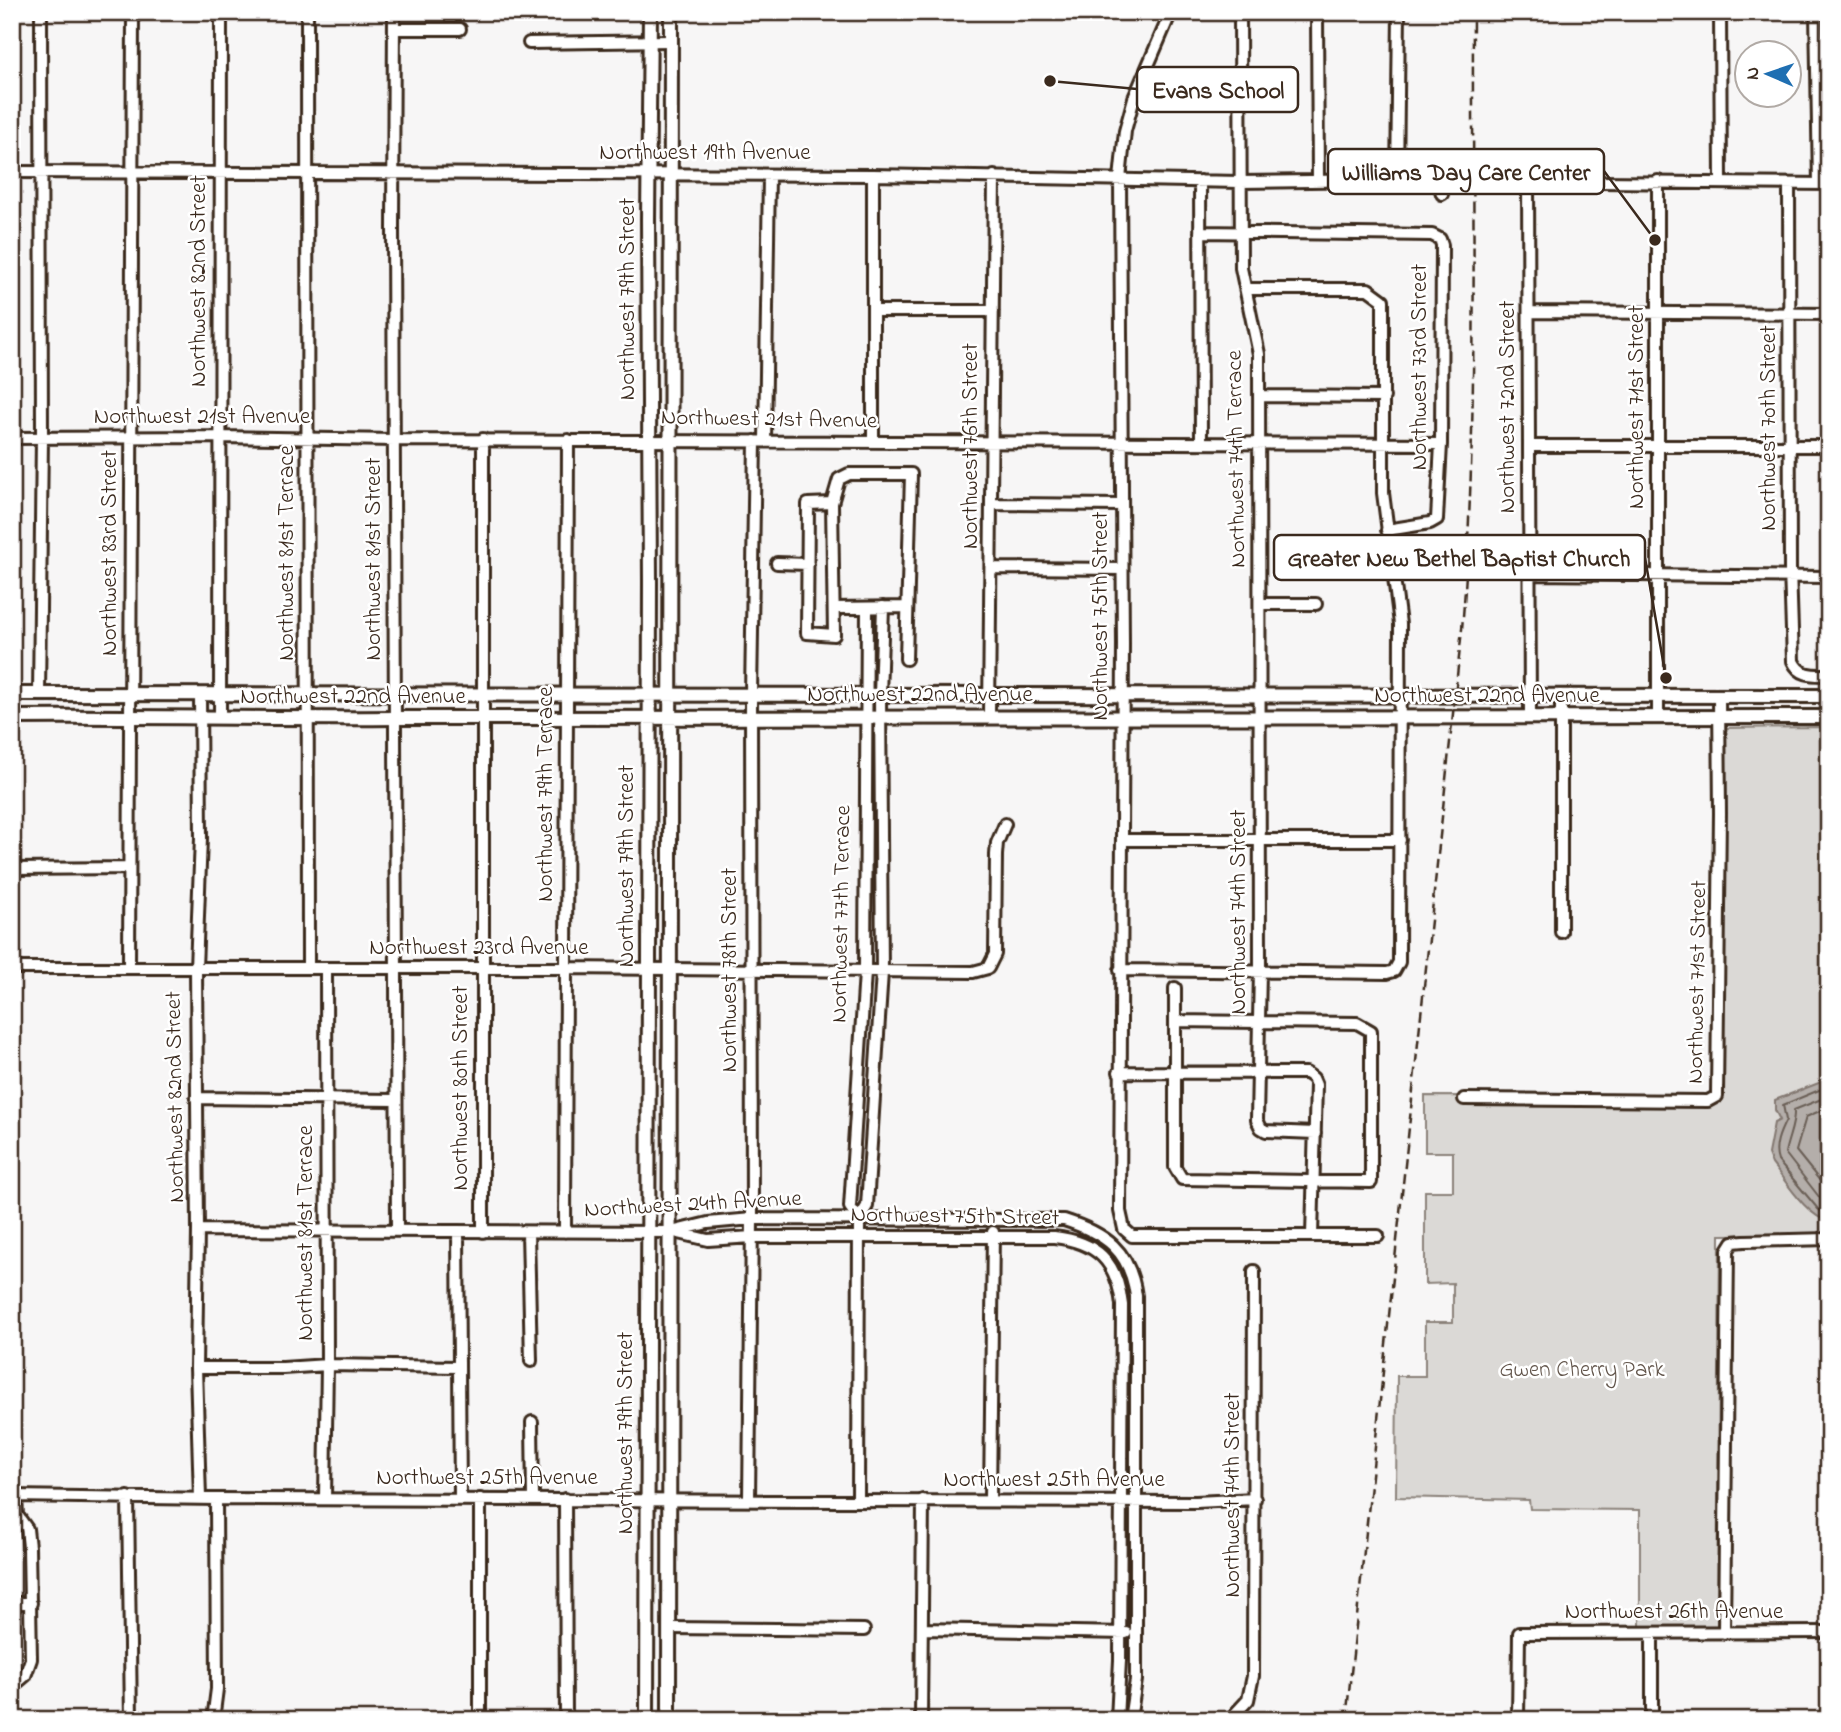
<svg xmlns="http://www.w3.org/2000/svg" width="1841" height="1732" viewBox="0 0 1841 1732" font-family="'Indie Flower',sans-serif">
<style>
.green{fill:#dbd9d6;stroke:#8b827a;stroke-width:2}
.water{fill:#b4aeaa;stroke:#847972;stroke-width:2}
.lines{fill:none;stroke-linecap:round;stroke-linejoin:round}
.shore{stroke:#6b5f56;stroke-width:2}
.minor-casing{stroke:#3b2a1e;stroke-width:16}
.major-casing{stroke:#3b2a1e;stroke-width:18}
.minor{stroke:#fff;stroke-width:10}
.major{stroke:#fff;stroke-width:12}
.rail{stroke:#3b2a1e;stroke-width:2.5;stroke-dasharray:10 5;stroke-linecap:butt}
.labels{text-anchor:middle;dominant-baseline:central;stroke-width:5;stroke-linejoin:round;paint-order:stroke}
.street-label{font-size:23px;fill:#3b2a1e;stroke:#fff}
.park-label{font-size:23px;fill:#63564c;stroke:#fff}
.leader{fill:none;stroke:#3b2a1e;stroke-width:2.5}
.callout-dot{fill:#3b2a1e;stroke:#fff;stroke-width:2.5}
.callout{fill:#fff;stroke:#3b2a1e;stroke-width:2.5}
.callout-label{font-size:24px;text-anchor:middle;font-weight:bold;fill:#3b2a1e}
</style>
<rect width="100%" height="100%" fill="#f7f6f6"/>
<filter id="ink" filterUnits="userSpaceOnUse"><feTurbulence type="fractalNoise" baseFrequency=".0143" numOctaves="2"/><feDisplacementMap in="SourceGraphic" scale="14" xChannelSelector="R" yChannelSelector="G"/><feConvolveMatrix kernelMatrix="1 2 1 2 8 2 1 2 1" color-interpolation-filters="sRGB"/></filter>
<g filter="url(#ink)">
<path class="green" d="M1829,727V1234L1720,1235L1717,1630H1640V1510L1530,1509L1529,1500L1396,1497L1397,1376H1425V1322H1453V1283L1425,1284V1191H1453V1152H1425V1096L1719,1097V728Z"/>
<path class="water" d="M1829,1079V1221C1808,1218 1785,1180 1772,1164L1768,1154L1774,1123L1780,1120L1775,1110V1100Z"/>
<g class="lines">
<path class="shore" d="M1829,1086L1783,1105L1786,1120C1780,1132 1773,1147 1778,1161L1818,1209L1829,1215
M1829,1096L1794,1110C1795,1125 1788,1137 1785,1153L1823,1202L1829,1206
M1829,1107L1806,1117L1796,1151L1829,1192"/>
<g class="minor-casing">
<path id="minor" d="M307,12L308,968
M394,12L393,228L397,1231
M1171,12L1134,98L1125,131L1120,179L1123,644L1120,1211L1124,1229L1132,1236H1378
M1240,12L1241,268L1259,354L1260,970L1257,1120L1261,1128L1266,1131L1315,1133
M1317,12L1318,181
M1720,12L1721,183
M1816,12L1819,184
M394,29H460
M529,43L671,41
M12,172L873,175L1240,182L1438,179L1442,194
M1397,180L1399,12
M1528,180L1530,717
M1200,181L1201,443
M1487,181L1829,184
M1789,185L1790,569L1793,661C1800,677 1814,675 1829,675
M1200,232L1432,235L1440,239L1442,245L1441,444L1437,519L1430,523L1387,530
M874,311H993
M1529,312L1829,314
M1259,396L1384,397
M12,438L220,437L394,440L1441,444
M483,439V1232
M765,441L769,175
M873,442V175
M1530,446H1829
M832,503L808,504L807,633L834,635L832,503L839,479L849,474H911L906,659
M992,504L1122,505
M777,563L808,564
M992,568L1122,569
M1531,574L1829,577
M1260,604H1316
M834,608L907,607
M39,694L42,438L41,12
M200,695L201,838L196,968L198,1230L196,1368L200,1498
M989,716L994,176
M220,718L221,12
M1658,718V181
M1122,840H1400
M12,869L129,868
M1561,932V696
M12,968H565L973,972L988,968L995,954L996,855L997,843L1005,824
M129,968L133,12
M1120,970L1387,973L1394,971L1399,962L1400,624L1383,493V300L1368,289H1246
M1175,1021L1357,1023L1371,1031V1182L1182,1179L1175,1167V988
M1119,1072L1306,1073L1313,1078L1316,1085L1312,1236
M196,1098L396,1100
M1464,1099L1708,1101L1717,1096L1720,813L1719,696
M859,1219L850,1207L865,972L867,608
M198,1230L671,1232L708,1223L752,1219L1064,1220C1105,1233 1130,1250 1136,1296V1680L1130,1720
M458,1231L460,1499
M528,1232L531,1361
M565,1232L568,440
M674,1232L708,1240L752,1237H1054C1097,1242 1117,1261 1122,1305L1120,1660L1117,1720
M196,1368H283L327,1365L458,1367
M532,1422L533,1499
M12,1496L216,1499L1196,1502L1255,1499
M128,1497L131,1720
M325,1498L327,1365L326,969
M480,1499V1720
M565,1499L566,1720
M858,1499L859,1219L867,1206L882,972L880,695L883,607
M749,1500L752,1219L751,695L755,441
M990,1500L993,1232
M12,1603H31
M669,1628L864,1630
M922,1629L1126,1633
M1724,1633L1728,1250L1733,1242L1744,1241L1829,1239
M12,1687L25,1676L31,1659L29,1547L27,1529L17,1515L16,1496
M1235,1714L1248,1700L1253,1676L1254,1271
M213,1720L217,1689L216,1499
M921,1720L923,1500
M1518,1720L1519,1633L1829,1632
M1652,1720V1634"/>
</g>
<g class="major-casing">
<path id="major" d="M12,694L1829,696
M12,717C140,716 268,719 396,718C873,716 1351,718 1829,717
M647,1720L650,582L648,219L650,12
M669,1720L671,12"/>
</g>
<use href="#minor" class="minor"/>
<use href="#major" class="major"/>
<path class="rail" d="M1346,1720L1462,629C1479,424 1472,218 1473,12"/>
</g>
</g>
<g class="labels">
<g class="street-label">
<text x="705" y="153">Northwest 19th Avenue</text>
<text transform="translate(199 281) rotate(-90)">Northwest 82nd Street</text>
<text transform="translate(628 299) rotate(-90)">Northwest 79th Street</text>
<text transform="translate(1420 367) rotate(-90)">Northwest 73rd Street</text>
<text transform="translate(1508 407) rotate(-90)">Northwest 72nd Street</text>
<text transform="translate(1637 407) rotate(-90)">Northwest 71st Street</text>
<text x="202" y="417">Northwest 21st Avenue</text>
<text transform="translate(769 420) rotate(1)">Northwest 21st Avenue</text>
<text transform="translate(1769 428) rotate(-90)">Northwest 70th Street</text>
<text transform="translate(971 446) rotate(-90)">Northwest 76th Street</text>
<text transform="translate(1237 459) rotate(-91)">Northwest 74th Terrace</text>
<text transform="translate(110 553) rotate(-90)">Northwest 83rd Street</text>
<text transform="translate(287 553) rotate(-90)">Northwest 81st Terrace</text>
<text transform="translate(374 559) rotate(-90)">Northwest 81st Street</text>
<text transform="translate(1101 616) rotate(-90)">Northwest 75th Street</text>
<text x="920" y="695">Northwest 22nd Avenue</text>
<text x="1487" y="696">Northwest 22nd Avenue</text>
<text x="353" y="697">Northwest 22nd Avenue</text>
<text transform="translate(546 794) rotate(-90)">Northwest 79th Terrace</text>
<text transform="translate(627 866) rotate(-90)">Northwest 79th Street</text>
<text transform="translate(1239 912) rotate(-90)">Northwest 74th Street</text>
<text transform="translate(842 914) rotate(-89)">Northwest 77th Terrace</text>
<text x="479" y="948">Northwest 23rd Avenue</text>
<text transform="translate(730 970) rotate(-90)">Northwest 78th Street</text>
<text transform="translate(1698 982) rotate(-89)">Northwest 71st Street</text>
<text transform="translate(461 1088) rotate(-90)">Northwest 80th Street</text>
<text transform="translate(176 1097) rotate(-91)">Northwest 82nd Street</text>
<text transform="translate(693 1205) rotate(-3)">Northwest 24th Avenue</text>
<text transform="translate(955 1217) rotate(1)">Northwest 75th Street</text>
<text transform="translate(306 1233) rotate(-90)">Northwest 81st Terrace</text>
<text transform="translate(626 1433) rotate(-90)">Northwest 79th Street</text>
<text x="487" y="1478">Northwest 25th Avenue</text>
<text x="1054" y="1480">Northwest 25th Avenue</text>
<text transform="translate(1233 1495) rotate(-90)">Northwest 74th Street</text>
<text x="1674" y="1612">Northwest 26th Avenue</text>
</g>
<g class="park-label">
<text x="1582" y="1370">Gwen Cherry Park</text>
</g>
</g>
<path class="leader" d="M1050 81L1137 89M1655 240L1604 171M1666 678L1645 558"/>
<g class="callout-dot">
<circle cx="1050" cy="81" r="7"/>
<circle cx="1655" cy="240" r="7"/>
<circle cx="1666" cy="678" r="7"/>
</g>
<g class="callout">
<rect x="1137" y="67" width="161" height="45" rx="7"/>
<rect x="1328" y="149" width="276" height="45" rx="7"/>
<rect x="1274" y="535" width="371" height="45" rx="7"/>
</g>
<g class="callout-label">
<text x="1218" y="98">Evans School</text>
<text x="1466" y="180">Williams Day Care Center</text>
<text x="1459" y="566">Greater New Bethel Baptist Church</text>
</g>
<rect width="1841" height="1732" fill="none" stroke="#fff" stroke-width="42"/>
<rect x="21" y="21" width="1799" height="1690" fill="none" stroke="#3b2a1e" stroke-width="2.5" filter="url(#ink)"/>
<g transform="translate(1768 74) rotate(272)"><circle r="33" fill="#ffffff" stroke="#b1aaa5" stroke-width="2"/>
<path d="M0-5L12 26L0 18L-12 26Z" fill="#1f6fb2"/>
<text y="-10" font-size="19" font-weight="bold" text-anchor="middle" fill="#3b2a1e">N</text>
</g>
</svg>
